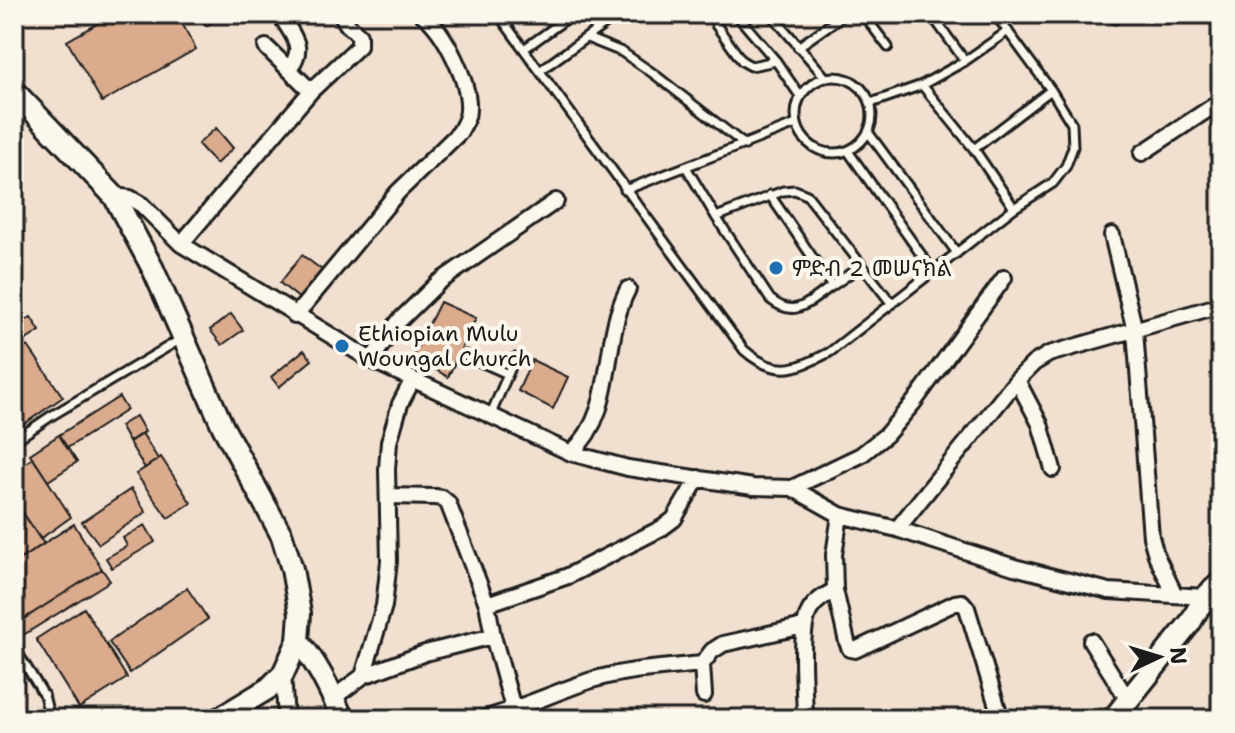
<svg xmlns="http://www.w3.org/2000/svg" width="1235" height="733" viewBox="0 0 1235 733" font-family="'Shantell Sans','Noto Sans Ethiopic',sans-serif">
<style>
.building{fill:#dbab8d;stroke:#1c1c1c;stroke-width:2}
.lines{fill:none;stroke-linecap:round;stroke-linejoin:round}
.lane-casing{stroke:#1c1c1c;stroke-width:13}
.street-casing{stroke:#1c1c1c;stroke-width:20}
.secondary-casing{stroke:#1c1c1c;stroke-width:26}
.lane{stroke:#fbf7ec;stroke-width:7}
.street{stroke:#fbf7ec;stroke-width:14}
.secondary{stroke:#fbf7ec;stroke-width:20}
.poi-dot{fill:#1f6fb2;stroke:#fbf7ec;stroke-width:3}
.labels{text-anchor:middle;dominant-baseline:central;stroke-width:8;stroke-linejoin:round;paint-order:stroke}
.poi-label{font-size:22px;fill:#1c1c1c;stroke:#fbf7ec;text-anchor:start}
</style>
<rect width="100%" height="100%" fill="#f1e0d0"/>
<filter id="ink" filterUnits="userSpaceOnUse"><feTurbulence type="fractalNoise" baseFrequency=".0125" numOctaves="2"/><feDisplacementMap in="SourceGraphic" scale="16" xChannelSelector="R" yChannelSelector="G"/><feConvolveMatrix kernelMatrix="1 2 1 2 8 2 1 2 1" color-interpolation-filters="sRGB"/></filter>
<g filter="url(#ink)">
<path class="building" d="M115,14H177L196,49L102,102L67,41Z
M199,14H226L206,26Z
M216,128L233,148L216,164L198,144Z
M302,255L322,270L300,299L280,283Z
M440,302L476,318L448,377L413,356Z
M231,314L243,330L222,345L210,330Z
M31,317L40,331L14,348V328Z
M28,346L63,397L14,431V355Z
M304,350L312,360L279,387L271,377Z
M532,360L568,377L553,409L518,391Z
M119,397L127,410L67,448L59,435Z
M136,416L145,432L129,442L120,426Z
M142,433L158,459L145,468L129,442Z
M59,435L77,462L48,481L30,454Z
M161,457L191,503L168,518L136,474Z
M33,458L71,517L40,539L14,499V470Z
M131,489L146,512L99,544L82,522Z
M18,505L44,544L14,563V508Z
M74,524L102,569L16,624L14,563Z
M145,525L155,542L112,568L106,558L127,546L123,538Z
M102,569L110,581L20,637L14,625Z
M187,588L208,619L130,673L109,642Z
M84,608L127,678L79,708L36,639Z"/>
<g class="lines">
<g class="lane-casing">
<path id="lane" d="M498,14L744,350C776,378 795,370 830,352L1014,208L1053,183L1066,166L1073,147L1072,124L1051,90L995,14
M718,14L716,25L742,61L751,66L776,61
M736,14L776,61L800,96
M771,14L825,77
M863,14L888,47
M1115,19V14
M587,38L622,52L654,74L745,145
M798,47L845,14
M524,49L573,14
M965,61L1008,31
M541,70L619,14
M796 115a38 38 0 1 1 76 0a38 38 0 1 1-76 0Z
M922,85L974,149L1051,90
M871,103L922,85L965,61L931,14
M868,132L957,253
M974,149L1014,208
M848,151L932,270
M686,167L716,217L783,191L795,190L807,195L892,304
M625,190L796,124
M770,195L832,286L861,266
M716,217L770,299C796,320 808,302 832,286
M14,258L17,270L14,280
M465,355L508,374
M490,416L515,358
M14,441L51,416L181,339
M14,647L44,695L50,719"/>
</g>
<g class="street-casing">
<path id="street" d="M280,14C292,36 307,46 289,69
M266,47L311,91
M1142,153L1221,101
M114,196L130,198L142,205L181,244L371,360L571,453L628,468L753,487L792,488L840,515L897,529L1014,567L1109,591L1205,597L1221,608
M1112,235L1135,331L1151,537L1156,555L1175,595
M181,244L311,91L359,46V35L347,24L341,14
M295,316L398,192L459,133C463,126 468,119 468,110C470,83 444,29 422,14
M371,360L399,321L439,282L556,201
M1017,380L1040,424L1053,469
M571,453C618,410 600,342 628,289
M792,488L861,455L886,435L914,402L1004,278
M897,529L1017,380L1034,363L1049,354L1221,305
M835,590L847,642L850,649L855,650L955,603L962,602L967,608L1001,719
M487,604L568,576L662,528L674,519L698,478
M493,636L516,719
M1091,641L1128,700
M702,664L704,695
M283,674L286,719
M363,676L425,653L493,636L487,604L448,503L442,498L435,497L388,496
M333,698L363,676L384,606L389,561L387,469L389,442L400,404L412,381
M482,719C520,709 555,692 592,680C628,669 666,668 702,664L712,651L723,644L804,626
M805,719C805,693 798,630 810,610C816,600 826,595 835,590L834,555L840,515"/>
</g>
<g class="secondary-casing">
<path id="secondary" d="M14,91L114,196L153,269L223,427L282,536L292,569L300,613L298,641L283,674L269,688L218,719
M298,641C319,665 330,691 343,719
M1113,719L1190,623L1205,597L1221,582"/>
</g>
<use href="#lane" class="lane"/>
<use href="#street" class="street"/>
<use href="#secondary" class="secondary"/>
</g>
</g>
<g class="poi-dot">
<circle cx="776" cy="268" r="8"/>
<circle cx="342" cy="346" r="8"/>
</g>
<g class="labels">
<g class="poi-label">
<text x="792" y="268">ምድብ 2 መሠናክል</text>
<text x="358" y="333">Ethiopian Mulu<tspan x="358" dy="25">Woungal Church</tspan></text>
</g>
</g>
<rect width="1235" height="733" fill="none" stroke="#fbf7ec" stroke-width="48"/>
<rect x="24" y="24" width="1187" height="685" fill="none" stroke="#1c1c1c" stroke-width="3" filter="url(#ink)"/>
<g transform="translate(1159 657) rotate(86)" stroke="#fbf7ec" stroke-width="6" paint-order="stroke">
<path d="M0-6L14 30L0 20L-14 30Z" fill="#1c1c1c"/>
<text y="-12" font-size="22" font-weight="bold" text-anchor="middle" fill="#1c1c1c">N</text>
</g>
</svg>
